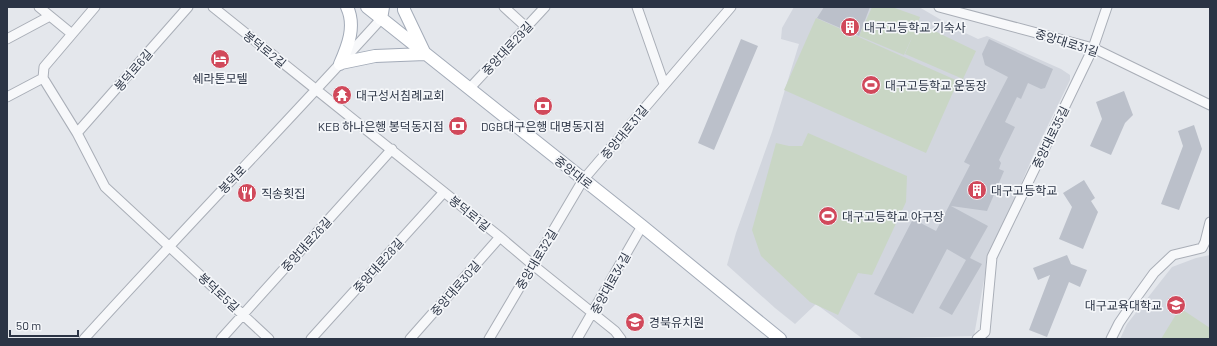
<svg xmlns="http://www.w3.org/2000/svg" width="1217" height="346" viewBox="0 0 1217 346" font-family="Barlow,'Noto Sans KR',sans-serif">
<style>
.built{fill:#d2d6de}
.green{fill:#c9d6c5}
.building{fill:#bbc0ca}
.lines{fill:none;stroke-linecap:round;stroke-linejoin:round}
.minor-casing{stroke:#a9aeb7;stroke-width:11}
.major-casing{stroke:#a3abb8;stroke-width:14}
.minor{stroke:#f7f8fa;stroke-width:9}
.major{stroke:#fff;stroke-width:12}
.labels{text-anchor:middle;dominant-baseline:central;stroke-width:3.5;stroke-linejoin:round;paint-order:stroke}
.poi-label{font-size:12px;fill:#2b3445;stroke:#f4f6f9;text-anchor:start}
.street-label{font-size:12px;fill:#2b3445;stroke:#f4f6f9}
</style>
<rect width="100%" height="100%" fill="#e4e7ec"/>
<path class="built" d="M794,7H919L955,28L978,39L987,36L1061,69L1070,75V80L1033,156L987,263L974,336L863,339L816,304L795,324L775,308L727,265L736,233L772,132L799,44L781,39L782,28Z
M1210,255V339H1120L1127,324L1172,267L1196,258Z"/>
<path class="green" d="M872,7H892L920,17L918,23L976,51L963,79L905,54L914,33L904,55L859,36Z
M816,18L958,81L926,153L784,90Z
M808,133L907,176L906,202L872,275L858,273L838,315L810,302L761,256L752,230L776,143L789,146H802Z
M1180,308L1210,328V339H1161Z"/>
<path class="building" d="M824,7H870L859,36L817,18Z
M741,39L758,46L714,150L698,143Z
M989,39L1053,69L1045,88L1041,89L1028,83L1021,99L1017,97L1005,122L1015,127L999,160L1001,163L999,169L1004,171L987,211L951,206L988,226L970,258L982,264L952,315L939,308L966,260L947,249L913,314L874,294L913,219L936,231L970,165L964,162L1008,77L985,65L982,54Z
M1124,91L1133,115L1125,123L1111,155L1090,146L1102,119L1096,102Z
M1194,125L1202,149L1179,210L1161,204L1183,146L1178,131Z
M1084,180L1095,198L1091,201L1098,212L1083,249L1059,239L1072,207L1063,193Z
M1067,255L1071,264L1087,270L1080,287L1069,282L1047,337L1029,330L1050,275L1038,280L1033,268Z"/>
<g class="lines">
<g class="minor-casing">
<path id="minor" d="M39,7L72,34
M95,7L44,67L43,78L77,133L105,187L269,339
M213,7L500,237L533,265L615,331L621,339
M504,7L526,27
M637,7L664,84
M939,7L1093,48L1210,105
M7,39L50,16
M469,89L545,7
M7,97L43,78
M77,133L188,7
M84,339C182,231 283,127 381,19
M221,339L392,149
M311,339L444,192
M410,339L500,237
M489,339L583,180L731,7
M577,339L642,226
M977,339L985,332L992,257L1093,48L1107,7
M1111,339L1119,323L1136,298L1154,273L1173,255L1202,248L1205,242L1210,222"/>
</g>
<g class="major-casing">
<path id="major" d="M367,7L642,226L780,339
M381,19L383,7
M341,63L375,56L425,54L404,10V7
M340,64C348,46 356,26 347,7"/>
</g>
<use href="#minor" class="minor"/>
<use href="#major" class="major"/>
</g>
<defs>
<g id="building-disc" transform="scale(1)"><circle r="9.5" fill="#d1495b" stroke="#f4f6f9"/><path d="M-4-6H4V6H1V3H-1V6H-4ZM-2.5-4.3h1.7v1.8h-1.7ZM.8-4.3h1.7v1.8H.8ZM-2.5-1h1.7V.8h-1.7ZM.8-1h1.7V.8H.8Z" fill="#fff"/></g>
<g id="hotel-disc" transform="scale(1)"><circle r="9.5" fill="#d1495b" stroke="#f4f6f9"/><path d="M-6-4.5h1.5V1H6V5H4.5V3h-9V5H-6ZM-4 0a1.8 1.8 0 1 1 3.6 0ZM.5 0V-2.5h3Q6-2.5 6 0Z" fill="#fff"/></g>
<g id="stadium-disc" transform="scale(1)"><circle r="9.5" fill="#d1495b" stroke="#f4f6f9"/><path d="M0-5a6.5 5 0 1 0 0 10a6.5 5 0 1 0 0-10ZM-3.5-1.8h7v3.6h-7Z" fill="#fff"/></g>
<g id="temple-disc" transform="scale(1)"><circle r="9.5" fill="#d1495b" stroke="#f4f6f9"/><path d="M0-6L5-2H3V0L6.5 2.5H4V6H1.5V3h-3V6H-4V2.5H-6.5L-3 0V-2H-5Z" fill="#fff"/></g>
<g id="bank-disc" transform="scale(1)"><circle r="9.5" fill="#d1495b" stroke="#f4f6f9"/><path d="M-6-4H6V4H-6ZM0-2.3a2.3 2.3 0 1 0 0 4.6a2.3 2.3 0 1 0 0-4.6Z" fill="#fff"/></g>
<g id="restaurant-disc" transform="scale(1)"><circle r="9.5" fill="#d1495b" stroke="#f4f6f9"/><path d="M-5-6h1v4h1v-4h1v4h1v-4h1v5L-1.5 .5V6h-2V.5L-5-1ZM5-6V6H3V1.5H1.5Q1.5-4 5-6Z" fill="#fff"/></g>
<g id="university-disc" transform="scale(1)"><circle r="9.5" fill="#d1495b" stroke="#f4f6f9"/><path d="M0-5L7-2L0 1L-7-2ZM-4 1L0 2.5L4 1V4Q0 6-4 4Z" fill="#fff"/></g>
<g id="school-disc" transform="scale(1)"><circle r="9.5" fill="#d1495b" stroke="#f4f6f9"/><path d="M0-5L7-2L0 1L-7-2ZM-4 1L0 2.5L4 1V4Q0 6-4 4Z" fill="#fff"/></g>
</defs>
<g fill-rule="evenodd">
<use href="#building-disc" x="850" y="27"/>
<use href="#hotel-disc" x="220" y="59"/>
<use href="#stadium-disc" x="871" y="85"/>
<use href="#temple-disc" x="342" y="95"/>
<use href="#bank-disc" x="543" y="106"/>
<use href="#bank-disc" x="458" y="126"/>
<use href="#building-disc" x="977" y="190"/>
<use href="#restaurant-disc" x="247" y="193"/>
<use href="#stadium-disc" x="828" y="216"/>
<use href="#university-disc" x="1176" y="305"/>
<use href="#school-disc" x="635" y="322"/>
</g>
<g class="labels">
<g class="poi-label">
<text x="864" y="27">대구고등학교 기숙사</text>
<text x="220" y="78" text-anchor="middle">쉐라톤모텔</text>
<text x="885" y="85">대구고등학교 운동장</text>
<text x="356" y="95">대구성서침례교회</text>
<text x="444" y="126" text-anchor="end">KEB 하나은행 봉덕동지점</text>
<text x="543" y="126" text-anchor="middle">DGB대구은행 대명동지점</text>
<text x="991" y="190">대구고등학교</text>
<text x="261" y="193">직송횟집</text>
<text x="842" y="216">대구고등학교 야구장</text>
<text x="1162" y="305" text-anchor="end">대구교육대학교</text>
<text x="649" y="322">경북유치원</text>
</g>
<g class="street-label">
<text transform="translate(1067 42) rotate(17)">중앙대로31길</text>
<text transform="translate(507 48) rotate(-47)">중앙대로29길</text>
<text transform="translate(265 49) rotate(39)">봉덕로2길</text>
<text transform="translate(133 70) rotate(-49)">봉덕로6길</text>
<text transform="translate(624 132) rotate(-50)">중앙대로31길</text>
<text transform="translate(1050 137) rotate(-64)">중앙대로35길</text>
<text transform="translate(574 172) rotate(38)">중앙대로</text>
<text transform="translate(232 179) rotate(-46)">봉덕로</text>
<text transform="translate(470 213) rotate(39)">봉덕로1길</text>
<text transform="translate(306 244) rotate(-48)">중앙대로26길</text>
<text transform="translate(536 259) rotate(-59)">중앙대로32길</text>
<text transform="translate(378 265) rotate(-48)">중앙대로28길</text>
<text transform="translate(610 283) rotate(-61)">중앙대로34길</text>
<text transform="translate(455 288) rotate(-49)">중앙대로30길</text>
<text transform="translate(219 292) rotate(43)">봉덕로5길</text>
</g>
</g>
<rect width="1217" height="346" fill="none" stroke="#2b3445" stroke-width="16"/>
<path d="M10 330v6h68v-6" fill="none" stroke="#2b3445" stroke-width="2"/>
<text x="16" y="330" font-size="12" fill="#2b3445" stroke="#f4f6f9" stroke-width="3" paint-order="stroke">50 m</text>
</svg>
